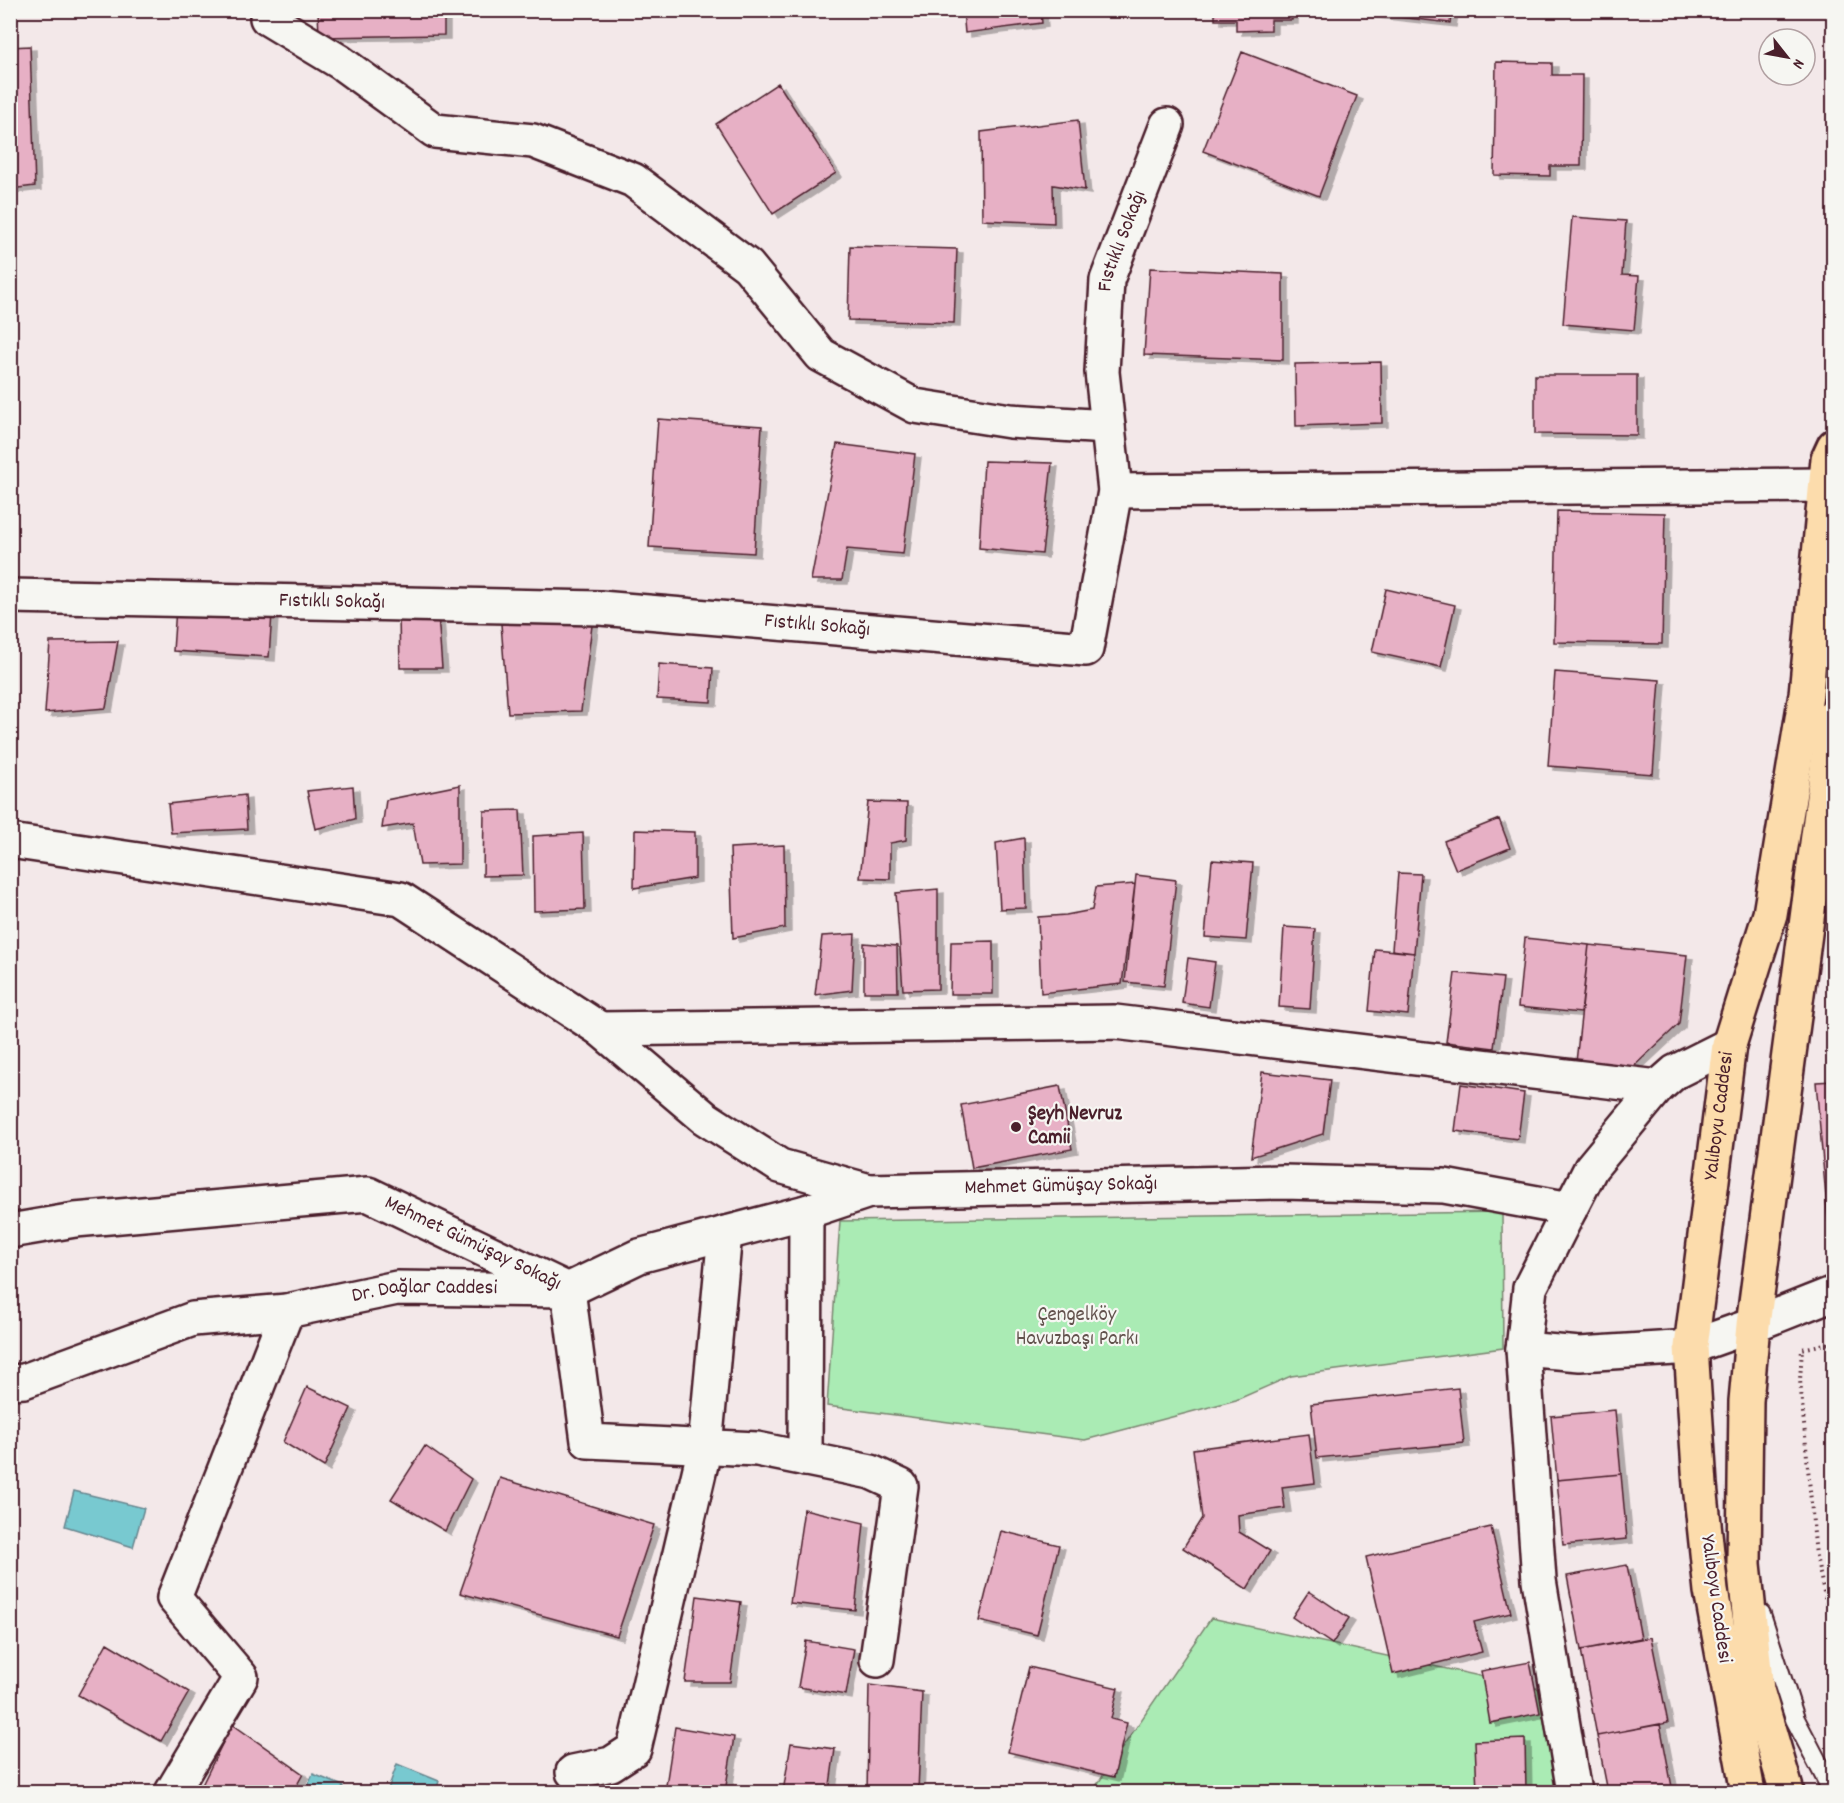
<svg xmlns="http://www.w3.org/2000/svg" width="1844" height="1803" viewBox="0 0 1844 1803" font-family="Dekko,sans-serif">
<style>
.green{fill:#aaebb4;stroke:#7a8570;stroke-width:1.5}
.water{fill:#78c9d0;stroke:#66858e;stroke-width:1.5}
.building{fill:#e7b0c5;stroke:#4a1f2b;stroke-width:1.5;filter:url(#shadow)}
.lines{fill:none;stroke-linecap:round;stroke-linejoin:round}
.lane-casing{stroke:#4a1f2b;stroke-width:22}
.street-casing{stroke:#4a1f2b;stroke-width:38}
.secondary-casing{stroke:#4a1f2b;stroke-width:38}
.primary-casing{stroke:#4a1f2b;stroke-width:38}
.path{stroke:#4a1f2b;stroke-width:4;stroke-dasharray:1.5 4.5;stroke-linecap:butt}
.lane{stroke:#f6f6f2;stroke-width:18}
.street{stroke:#f6f6f2;stroke-width:33}
.secondary{stroke:#f6f6f2;stroke-width:33}
.primary{stroke:#fcdcac;stroke-width:33}
.poi-dot{fill:#4a1f2b;stroke:#f6f6f2;stroke-width:2}
.labels{text-anchor:middle;dominant-baseline:central;stroke-width:4.5;stroke-linejoin:round;paint-order:stroke}
.street-label{font-size:21px;fill:#4a1f2b;stroke:#f6f6f2}
.poi-label{font-size:21px;font-weight:bold;fill:#4a1f2b;stroke:#f6f6f2;text-anchor:start}
.park-label{font-size:21px;fill:#62524d;stroke:#f6f6f2}
</style>
<defs>
<filter id="shadow"><feDropShadow dx="6" dy="4" stdDeviation="0" flood-color="#0004"/></filter>
</defs>
<rect width="100%" height="100%" fill="#f3e8e9"/>
<filter id="ink" filterUnits="userSpaceOnUse"><feTurbulence type="fractalNoise" baseFrequency=".0167" numOctaves="2"/><feDisplacementMap in="SourceGraphic" scale="12" xChannelSelector="R" yChannelSelector="G"/><feConvolveMatrix kernelMatrix="1 2 1 2 8 2 1 2 1" color-interpolation-filters="sRGB"/></filter>
<g filter="url(#ink)">
<path class="green" d="M1502,1212L1503,1348L1291,1376L1236,1400L1085,1440L827,1406L840,1221Z
M1211,1618L1568,1695L1585,1792H1092Z"/>
<path class="water" d="M74,1491L144,1508L133,1547L65,1526Z
M397,1764L439,1781L436,1792H387Z
M313,1774L343,1786L341,1792H305Z"/>
<path class="building" d="M318,10H444V35L319,37Z
M963,10H1041L1042,23L965,33Z
M1215,10H1292V20H1271V30L1236,31V20H1215Z
M1365,10H1452L1450,23L1364,13Z
M30,46L35,186L10,189V47Z
M1242,52L1357,96L1319,196L1203,151Z
M1496,62L1552,63V75H1582L1581,166H1550V176L1494,175Z
M778,83L836,173L773,214L716,124Z
M1078,120L1085,190L1053,185L1054,223L982,220L981,132Z
M1572,217L1626,221L1622,275L1639,276L1634,330L1563,324Z
M850,246L957,249L954,323L848,320Z
M1150,268L1283,274V360L1144,355Z
M1381,362L1382,423L1296,426L1295,364Z
M1535,375H1637V435L1535,434Z
M658,419L762,426L754,553L649,547Z
M837,444L915,454L903,554L847,549L842,580H811Z
M984,461L1052,463L1042,554L979,548Z
M1557,511L1665,513L1662,644L1554,642Z
M1386,589L1455,605L1441,667L1372,652Z
M176,608L272,614L269,657L173,651Z
M399,614L438,615L442,668H400Z
M593,618L581,711L508,713L501,624Z
M118,641L106,708L45,713L50,642Z
M659,664L713,668L711,702L657,699Z
M1555,672L1660,680L1653,774L1548,766Z
M460,785V864L420,865L413,823L382,828L386,800Z
M353,786L355,819L315,829L307,791Z
M245,795L247,829L171,833L168,804Z
M868,802L907,803L906,840L890,843V879L860,878Z
M520,810L523,875L483,876L484,811Z
M1499,819L1510,848L1456,870L1444,841Z
M635,830L695,832V878L634,888Z
M583,833L585,909L534,911L533,836Z
M1024,838L1026,908L1000,909L996,843Z
M784,845L785,928L733,938L730,848Z
M1212,860L1253,863L1246,940L1205,937Z
M1398,873L1421,874L1414,953L1392,950Z
M1136,875L1176,880L1164,986L1125,982Z
M1135,884L1122,984L1041,993L1038,917L1066,915L1092,910L1096,887Z
M938,889V989L903,990L896,893Z
M1284,927L1315,929L1310,1009L1279,1007Z
M855,934L852,990L815,995L822,936Z
M1525,938L1589,945L1581,1013L1518,1007Z
M993,941V994H950L951,942Z
M864,943L897,946L898,992H864Z
M1589,945L1687,955L1679,1024L1632,1068L1576,1062Z
M1375,949L1414,953L1408,1015L1369,1011Z
M1188,958L1215,962L1209,1007L1182,1003Z
M1455,973L1503,978L1494,1048L1446,1042Z
M1262,1072L1330,1080L1323,1134L1251,1157Z
M1834,1081V1221H1828L1816,1082Z
M1461,1084L1524,1093L1518,1139L1455,1131Z
M1060,1086L1072,1149L972,1168L961,1105Z
M307,1387L351,1408L324,1467L283,1442Z
M1458,1388L1464,1443L1317,1458L1311,1404Z
M1615,1410L1621,1474L1557,1480L1551,1416Z
M1309,1434L1315,1483L1282,1487L1285,1508L1238,1515L1239,1532L1270,1551L1247,1589L1183,1548L1202,1518L1193,1449Z
M425,1446L471,1479L445,1531L391,1499Z
M1621,1474L1627,1539L1563,1545L1557,1480Z
M500,1478L654,1525L617,1636L460,1593Z
M804,1509L864,1523L855,1610L790,1603Z
M1491,1527L1511,1613L1474,1622L1482,1652L1393,1674L1366,1557Z
M1001,1531L1059,1545L1037,1635L979,1621Z
M1627,1565L1641,1638L1581,1650L1567,1576Z
M1309,1591L1349,1618L1332,1644L1292,1617Z
M697,1596L741,1602L730,1682H685Z
M1651,1637L1668,1723L1597,1736L1581,1650Z
M806,1641L854,1649L846,1695L798,1687Z
M107,1643L189,1692L161,1741L78,1695Z
M1530,1662L1540,1713L1490,1723L1481,1671Z
M1029,1667L1118,1688L1111,1719L1127,1723L1114,1777L1008,1752Z
M869,1685L922,1692L918,1792H867Z
M232,1724L303,1774L293,1792H207L200,1789Z
M1660,1724L1673,1792H1608L1597,1736Z
M675,1727L734,1737L725,1792H665Z
M1525,1739L1526,1792H1477L1475,1741Z
M791,1743L835,1749L829,1792H783Z"/>
<g class="lines">
<g class="lane-casing">
<path id="lane" d="M1761,1614L1795,1719L1833,1792"/>
</g>
<g class="street-casing">
<g id="street">
<path d="M270,10L267,18L340,62L435,131L533,141L633,180L748,266L821,355L915,406L1010,421L1108,427"/>
<path d="M1115,491L1826,485"/>
<path id="s1" d="M10,596L600,608L1086,649L1115,491L1102,372L1107,280L1167,125"/>
<path d="M600,1029L1115,1022L1658,1087"/>
<path d="M1570,1209L1530,1288L1523,1349L1539,1580L1574,1792"/>
<path id="s2" d="M10,1231L75,1220L368,1194L568,1290L588,1441L757,1449L871,1472L901,1486L877,1660"/>
<path d="M1523,1349L1580,1354L1691,1347L1753,1325L1834,1293"/>
<path d="M805,1459L806,1212"/>
<path d="M573,1772L611,1764L634,1749L705,1447L725,1233"/>
<path d="M172,1792L241,1677L174,1598L287,1311"/>
</g>
</g>
<g class="secondary-casing">
<g id="secondary">
<path id="s3" d="M10,841L401,899L600,1029L705,1118L780,1166L869,1191L1283,1182L1444,1186L1570,1209L1591,1168L1658,1087L1675,1072L1729,1045"/>
<path id="s4" d="M10,1382L24,1381L193,1319L287,1311L397,1288L568,1290L639,1256L806,1212L869,1191"/>
</g>
</g>
<g class="primary-casing">
<g id="primary">
<path id="s5" d="M1748,1792L1711,1591L1700,1485L1691,1347L1729,1045L1770,914L1806,694L1828,459L1834,446"/>
<path d="M1787,1792L1757,1690L1744,1564L1746,1401L1753,1325L1834,715"/>
</g>
</g>
<path class="path" d="M1834,1342L1802,1349L1800,1380L1816,1556L1834,1637"/>
<use href="#lane" class="lane"/>
<use href="#street" class="street"/>
<use href="#secondary" class="secondary"/>
<use href="#primary" class="primary"/>
</g>
</g>
<circle class="poi-dot" cx="1016" cy="1127" r="6"/>
<g class="labels">
<g class="street-label">
<text stroke="none"><textPath href="#s1" startOffset="1492">Fıstıklı Sokağı</textPath></text>
<text stroke="none"><textPath href="#s1" startOffset="322">Fıstıklı Sokağı</textPath></text>
<text stroke="none"><textPath href="#s1" startOffset="808">Fıstıklı Sokağı</textPath></text>
<text stroke="none"><textPath href="#s5" startOffset="682">Yalıboyu Caddesi</textPath></text>
<text stroke="none"><textPath href="#s3" startOffset="1144">Mehmet Gümüşay Sokağı</textPath></text>
<text stroke="none"><textPath href="#s2" startOffset="476">Mehmet Gümüşay Sokağı</textPath></text>
<text stroke="none"><textPath href="#s4" startOffset="428">Dr. Dağlar Caddesi</textPath></text>
<text transform="translate(1715 1599) rotate(82)">Yalıboyu Caddesi</text>
</g>
<g class="poi-label">
<text x="1028" y="1115">Şeyh Nevruz<tspan x="1028" dy="24">Camii</tspan></text>
</g>
<g class="park-label">
<text x="1077" y="1316">Çengelköy<tspan x="1077" dy="24">Havuzbaşı Parkı</tspan></text>
</g>
</g>
<rect width="1844" height="1803" fill="none" stroke="#f6f6f2" stroke-width="36"/>
<rect x="18" y="18" width="1808" height="1767" fill="none" stroke="#4a1f2b" stroke-width="2" filter="url(#ink)"/>
<g transform="translate(1787 57) rotate(121)"><circle r="28" fill="#f6f6f2" stroke="#b1a0a2" stroke-width="1.5"/>
<path d="M0-4.5L10 22L0 15L-10 22Z" fill="#4a1f2b"/>
<text y="-9" font-size="16" font-weight="bold" text-anchor="middle" fill="#4a1f2b">N</text>
</g>
</svg>
